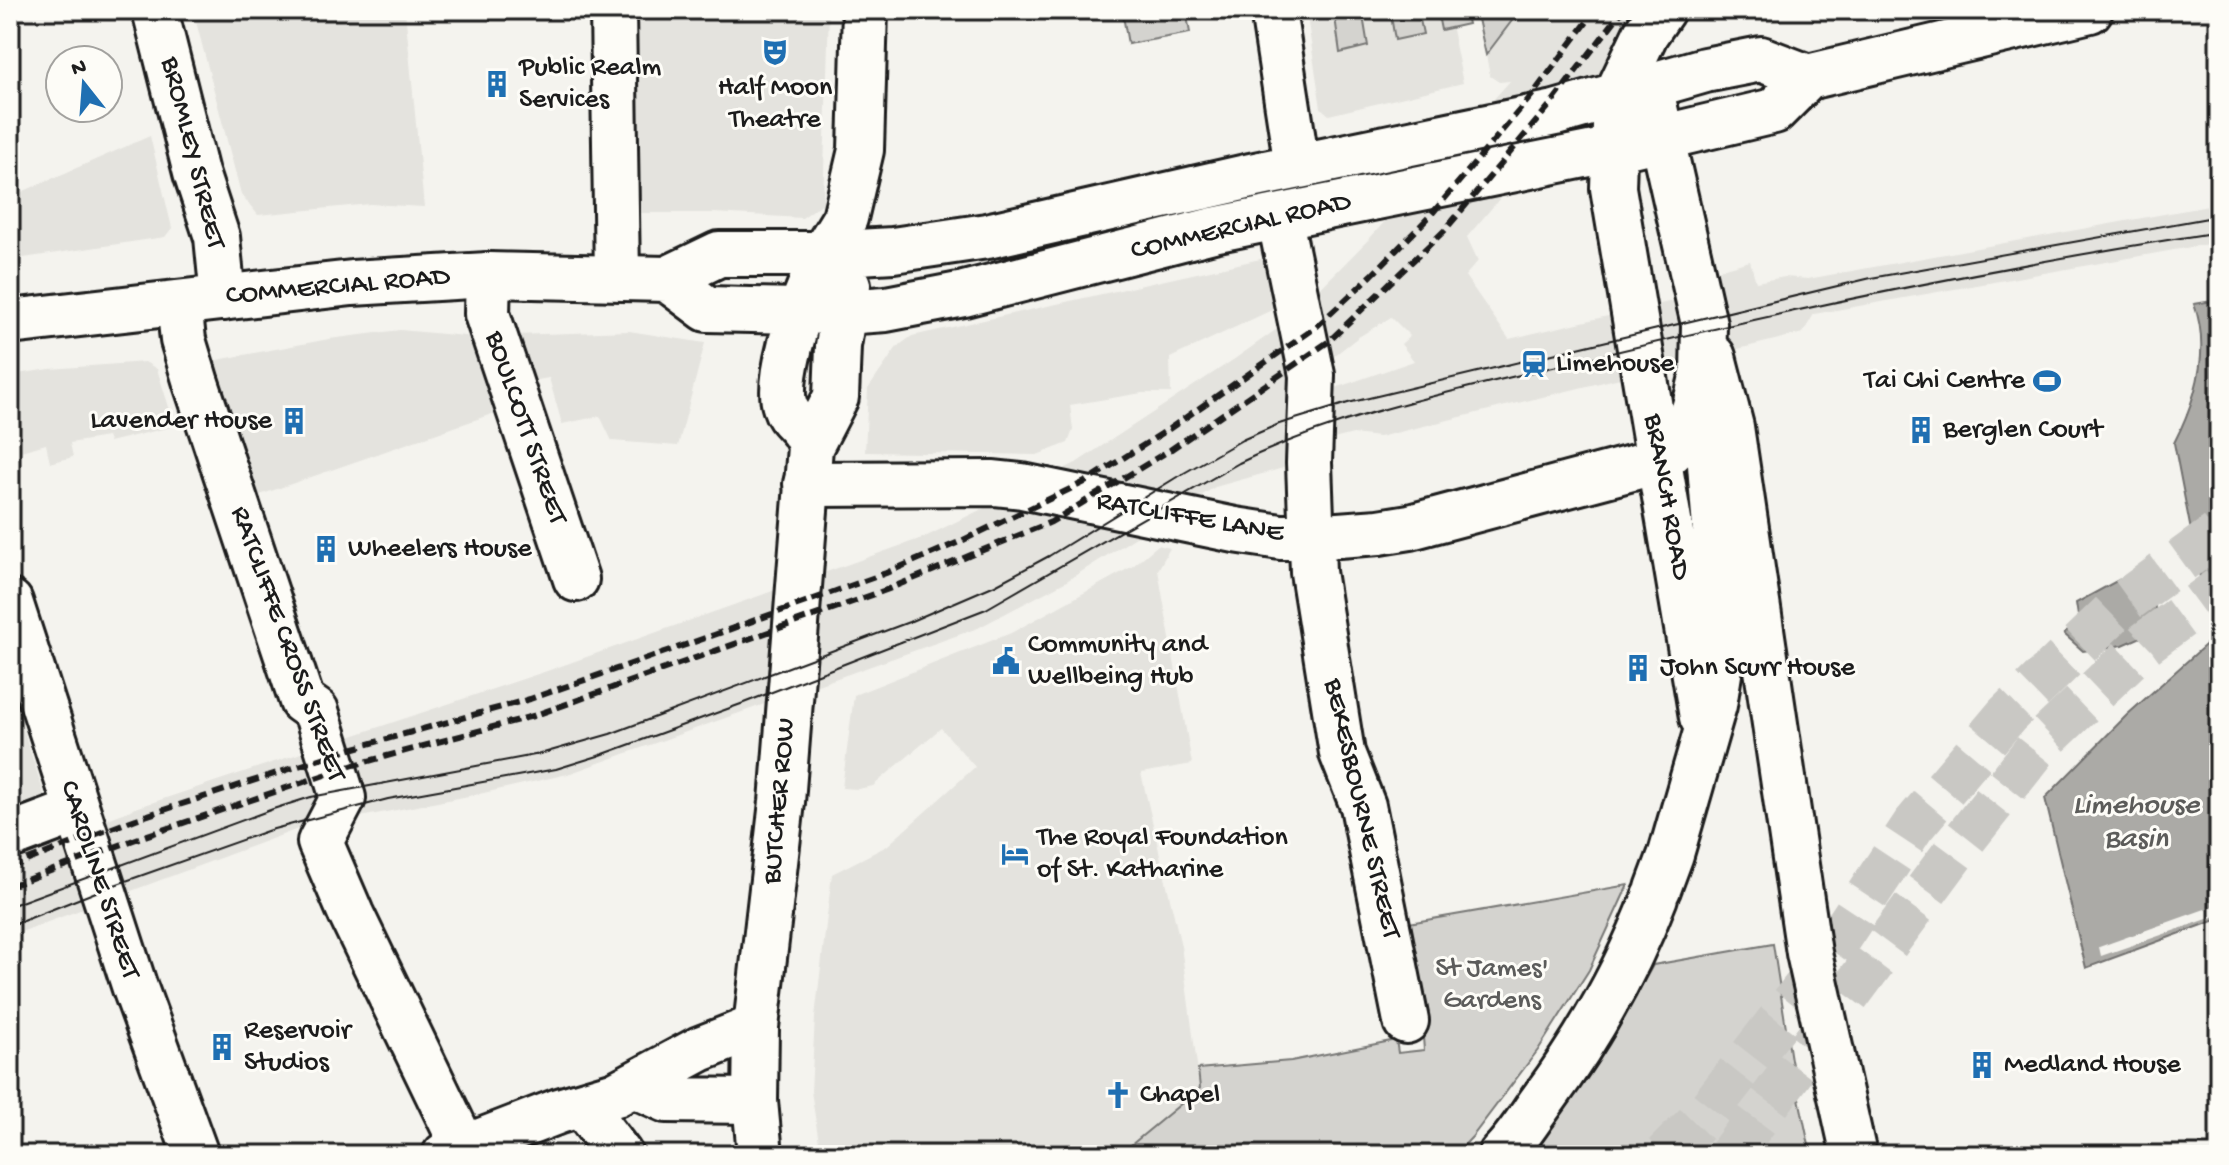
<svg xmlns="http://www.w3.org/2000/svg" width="2229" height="1165" viewBox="0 0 2229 1165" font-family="'Gochi Hand',sans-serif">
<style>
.built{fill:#e4e3de;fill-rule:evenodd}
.green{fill:#d4d3cf;stroke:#787876;stroke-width:2}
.water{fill:#abaaa6;stroke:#72716f;stroke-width:2}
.pier{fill:#f4f3ee}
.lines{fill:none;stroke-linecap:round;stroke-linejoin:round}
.highway-tunnel{stroke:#c9c8c4;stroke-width:44;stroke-dasharray:44 22;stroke-linecap:butt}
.minor-casing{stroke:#1c1c1c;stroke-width:50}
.major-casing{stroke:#1c1c1c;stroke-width:50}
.highway-casing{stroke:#1c1c1c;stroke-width:50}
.minor{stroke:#fdfcf7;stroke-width:44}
.major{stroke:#fdfcf7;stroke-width:44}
.highway{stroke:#fdfcf7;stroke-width:44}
.tram{stroke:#1c1c1c;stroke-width:2}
.rail{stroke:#1c1c1c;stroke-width:6;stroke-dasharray:12 6;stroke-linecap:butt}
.labels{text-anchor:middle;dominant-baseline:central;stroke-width:6;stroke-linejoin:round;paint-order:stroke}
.poi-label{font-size:28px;fill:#1c1c1c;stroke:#fdfcf7;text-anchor:start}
.street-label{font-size:28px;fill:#1c1c1c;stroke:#fdfcf7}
.park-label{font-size:28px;fill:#5c5c5b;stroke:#fdfcf7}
.water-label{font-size:30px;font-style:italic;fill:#5c5c5a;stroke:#fdfcf7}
</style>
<rect width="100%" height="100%" fill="#f4f3ee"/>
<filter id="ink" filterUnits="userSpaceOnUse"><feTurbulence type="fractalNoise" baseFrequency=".0125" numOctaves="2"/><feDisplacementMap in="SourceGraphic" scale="16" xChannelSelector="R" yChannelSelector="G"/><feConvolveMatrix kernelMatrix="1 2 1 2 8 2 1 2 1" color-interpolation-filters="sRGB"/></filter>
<g filter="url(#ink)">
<path class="built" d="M193,10H405L424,207L370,204L258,215L241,194Z
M619,10H829L823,203L802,218L713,213H632Z
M1306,10H1448L1463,83L1329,115L1321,108Z
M1520,10H1651L1616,62L1467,237L1478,261L1465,276L1509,339L1699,295L1696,276L1750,261L1756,282L1785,277L1808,279L2219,204V242L1814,314L1803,333L1379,437L1353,434L1287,451V467L1215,487L1065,582L978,628L568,774L479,794L298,829L10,936V857L136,808L547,671L925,537L1076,463L1236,358L1287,322L1370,238L1510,81L1499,82L1490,76L1486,55ZM1391,317L1410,336L1401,344L1414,361L1286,405L1289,391L1357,338Z
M150,136L172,228L165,237L10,260V197Z
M1274,256L1276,308L1170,358L1171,393H1142L1070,405L1073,430L1068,443L1037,455L865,452L868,389L897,347L912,336Z
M400,330L487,338L509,408L254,497L212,361L329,339Z
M629,331L705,343L678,446L612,441L600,416L562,424L549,378L526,382L515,335Z
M145,362L157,369L175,426L109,442L107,437L70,443L73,457L50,463L46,444L10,454V375L50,369Z
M1158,545L1170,548L1158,570L1192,764L1141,773L1181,946L1200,1087L1119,1155H821L811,1091L815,1017L832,874L887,846L975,767L941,728L873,786L858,789L842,788L854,695L1011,633L1133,566Z
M10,688L50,812L10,826Z"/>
<path class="green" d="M1122,10H1186L1190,33L1128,44Z
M1334,10H1362L1368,46L1340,53Z
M1390,10H1418L1423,34L1395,40Z
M1437,10H1465L1468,24L1441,30Z
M1476,10H1520L1486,55Z
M1628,885L1589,970L1538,1050L1472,1137L1455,1155H1119L1200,1088L1198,1069L1291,1061L1396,1040L1398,1053L1424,1050L1420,999L1403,924Z
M1773,944L1791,1060L1811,1155H1627L1622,1150L1616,1155H1554L1540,1143L1609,1045L1653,965Z"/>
<path class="water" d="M2219,300V919L2086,968L2045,798L2127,715L2212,639L2174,443C2195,402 2211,350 2194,304Z
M2135,571L2143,572L2154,584L2155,612L2139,638L2123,645L2083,651L2064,634L2079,622L2076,603Z"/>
<path class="pier" d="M2219,904V915L2101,956L2099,947Z"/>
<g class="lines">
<path class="highway-tunnel" d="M1665,1155L1705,1115L1816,973L1913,826L2007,715L2120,605L2219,533
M1730,1155L1959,846L2040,744L2146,643L2219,589"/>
<g class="minor-casing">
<path id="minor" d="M155,10L196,173L217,237L223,298
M613,10L617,277
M1273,10L1297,166
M1616,96L1646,33L1662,10
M1275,219L1283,235L1312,375L1309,463L1313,572L1342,753L1363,806L1406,1021
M488,275L487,314L576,579
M179,303L183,340L196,383L302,701L316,711L343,798L320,842L351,914L464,1148
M1713,357L1731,427L1809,953L1854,1155
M806,484L994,483L1022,486L1235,530L1281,537H1311L1379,532L1410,527L1658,461C1690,442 1694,411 1702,377
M10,602L135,988L196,1155
M10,836L76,811
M582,1105L620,1155"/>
</g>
<g class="major-casing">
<path id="major" d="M1650,86L1704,324L1703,375L1724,643L1714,705L1671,854L1658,889
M1616,96L1613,188L1702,717
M823,254L845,218L861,150L865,10
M636,1086L667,1100L755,1101
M445,1155L559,1111L616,1094L700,1049L756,1027
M1501,1155C1517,1139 1529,1119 1542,1101C1588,1039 1627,970 1655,897"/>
</g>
<g class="highway-casing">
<path id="highway" d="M667,279L707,309L843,312L886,309L964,294L1213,230L1614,149L1774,111L1808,77L2090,10
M10,322L352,283L488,275L667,279L719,254H823L893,250L987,236L1251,176L1555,113L1705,70L1761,59L1808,77
M810,447L836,397L838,346L848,285
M760,1155L755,1101L756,1027L782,802L810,447C804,423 790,423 785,406C776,381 799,312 810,286"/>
</g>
<use href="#minor" class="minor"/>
<use href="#major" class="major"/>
<use href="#highway" class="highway"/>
<path class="tram" d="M10,906L273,809L311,797L540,754L610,734L909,622L995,585L1049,556L1177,477L1242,440L1279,424L1348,403L1871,278L2219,216
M10,926L106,888L270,830L388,799L556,769L598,756L741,704L986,609L1239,463C1344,412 1460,390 1574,362C1786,310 2002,265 2219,232"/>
<path class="rail" d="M10,867L136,819L351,749L530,699L714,635L886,573L959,542L1087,481L1169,429L1315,328L1372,275L1430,216L1533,94L1596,10
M10,886L139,838L354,765L533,716L886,590L1051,522L1170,450L1328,342L1445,230L1550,105L1623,10"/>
</g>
</g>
<defs>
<g id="theatre-bare" transform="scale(2.16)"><path d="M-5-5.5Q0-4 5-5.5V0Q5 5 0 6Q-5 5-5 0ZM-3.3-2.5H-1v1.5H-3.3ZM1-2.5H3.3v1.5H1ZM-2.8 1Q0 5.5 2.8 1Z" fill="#1f6fb2" stroke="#fdfcf7" stroke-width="2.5" paint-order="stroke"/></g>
<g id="building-bare" transform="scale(2.16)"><path d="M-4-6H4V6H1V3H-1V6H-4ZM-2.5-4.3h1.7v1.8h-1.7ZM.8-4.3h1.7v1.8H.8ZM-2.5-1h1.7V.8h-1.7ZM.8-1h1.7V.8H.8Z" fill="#1f6fb2" stroke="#fdfcf7" stroke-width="2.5" paint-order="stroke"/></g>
<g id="station-bare" transform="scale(2.16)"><path d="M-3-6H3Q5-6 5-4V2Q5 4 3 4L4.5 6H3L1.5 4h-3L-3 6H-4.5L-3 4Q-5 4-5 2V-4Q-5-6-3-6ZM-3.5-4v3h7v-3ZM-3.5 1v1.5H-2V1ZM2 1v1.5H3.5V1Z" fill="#1f6fb2" stroke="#fdfcf7" stroke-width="2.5" paint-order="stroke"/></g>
<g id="stadium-bare" transform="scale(2.16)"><path d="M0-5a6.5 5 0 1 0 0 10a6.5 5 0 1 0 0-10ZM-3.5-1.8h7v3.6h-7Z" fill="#1f6fb2" stroke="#fdfcf7" stroke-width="2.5" paint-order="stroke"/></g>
<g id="civic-bare" transform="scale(2.16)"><path d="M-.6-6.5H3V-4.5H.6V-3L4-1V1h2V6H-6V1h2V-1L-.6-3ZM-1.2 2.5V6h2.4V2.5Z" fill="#1f6fb2" stroke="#fdfcf7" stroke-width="2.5" paint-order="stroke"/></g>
<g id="hotel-bare" transform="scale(2.16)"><path d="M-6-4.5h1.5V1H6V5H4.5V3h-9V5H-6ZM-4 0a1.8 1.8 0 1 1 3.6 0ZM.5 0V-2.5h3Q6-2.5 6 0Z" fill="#1f6fb2" stroke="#fdfcf7" stroke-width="2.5" paint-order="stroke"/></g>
<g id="church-bare" transform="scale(2.16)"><path d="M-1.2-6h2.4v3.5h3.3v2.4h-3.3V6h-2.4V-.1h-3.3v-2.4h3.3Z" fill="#1f6fb2" stroke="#fdfcf7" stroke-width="2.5" paint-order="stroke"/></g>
</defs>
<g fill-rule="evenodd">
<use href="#theatre-bare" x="775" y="52"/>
<use href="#building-bare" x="497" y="84"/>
<use href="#station-bare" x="1534" y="364"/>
<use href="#stadium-bare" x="2047" y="381"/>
<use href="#building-bare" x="294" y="421"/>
<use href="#building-bare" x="1921" y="430"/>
<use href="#building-bare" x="326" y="549"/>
<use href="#civic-bare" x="1006" y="661"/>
<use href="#building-bare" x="1638" y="668"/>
<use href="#hotel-bare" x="1015" y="854"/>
<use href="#building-bare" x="222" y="1047"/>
<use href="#building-bare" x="1982" y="1065"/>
<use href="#church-bare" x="1118" y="1095"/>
</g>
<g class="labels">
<g class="poi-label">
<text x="519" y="68">Public Realm<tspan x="519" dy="32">Services</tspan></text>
<text x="775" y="88" text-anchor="middle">Half Moon<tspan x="775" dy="32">Theatre</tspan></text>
<text x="1556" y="364">Limehouse</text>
<text x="2025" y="381" text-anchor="end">Tai Chi Centre</text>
<text x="272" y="421" text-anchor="end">Lavender House</text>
<text x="1943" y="430">Berglen Court</text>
<text x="348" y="549">Wheelers House</text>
<text x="1028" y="645">Community and<tspan x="1028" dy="32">Wellbeing Hub</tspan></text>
<text x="1660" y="668">John Scurr House</text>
<text x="1037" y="838">The Royal Foundation<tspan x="1037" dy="32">of St. Katharine</tspan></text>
<text x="244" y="1031">Reservoir<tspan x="244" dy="32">Studios</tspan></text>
<text x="2004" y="1065">Medland House</text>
<text x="1140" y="1095">Chapel</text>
</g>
<g class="street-label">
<text transform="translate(192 153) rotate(76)">BROMLEY STREET</text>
<text transform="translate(1241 227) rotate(-13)">COMMERCIAL ROAD</text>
<text transform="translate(338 287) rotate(-5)">COMMERCIAL ROAD</text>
<text transform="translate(525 428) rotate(71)">BOULCOTT STREET</text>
<text transform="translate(1666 497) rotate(80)">BRANCH ROAD</text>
<text transform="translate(1190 518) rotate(10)">RATCLIFFE LANE</text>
<text transform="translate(287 644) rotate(70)">RATCLIFFE CROSS STREET</text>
<text transform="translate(780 801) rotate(-85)">BUTCHER ROW</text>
<text transform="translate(1361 809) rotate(77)">BEKESBOURNE STREET</text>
<text transform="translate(99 880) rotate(72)">CAROLINE STREET</text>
</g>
<g class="park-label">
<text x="1492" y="969">St James'<tspan x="1492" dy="32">Gardens</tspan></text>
</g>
<g class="water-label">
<text x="2136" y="806">Limehouse<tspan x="2136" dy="34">Basin</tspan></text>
</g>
</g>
<rect width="2229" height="1165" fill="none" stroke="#fdfcf7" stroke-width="40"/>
<rect x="20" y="20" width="2189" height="1125" fill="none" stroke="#1c1c1c" stroke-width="3" filter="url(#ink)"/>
<g transform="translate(84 84) rotate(343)"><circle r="38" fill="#fdfcf7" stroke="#a3a29f" stroke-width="2"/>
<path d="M0-6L14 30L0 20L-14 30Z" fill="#1f6fb2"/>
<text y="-12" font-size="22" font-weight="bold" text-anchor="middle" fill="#1c1c1c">N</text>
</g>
</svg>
